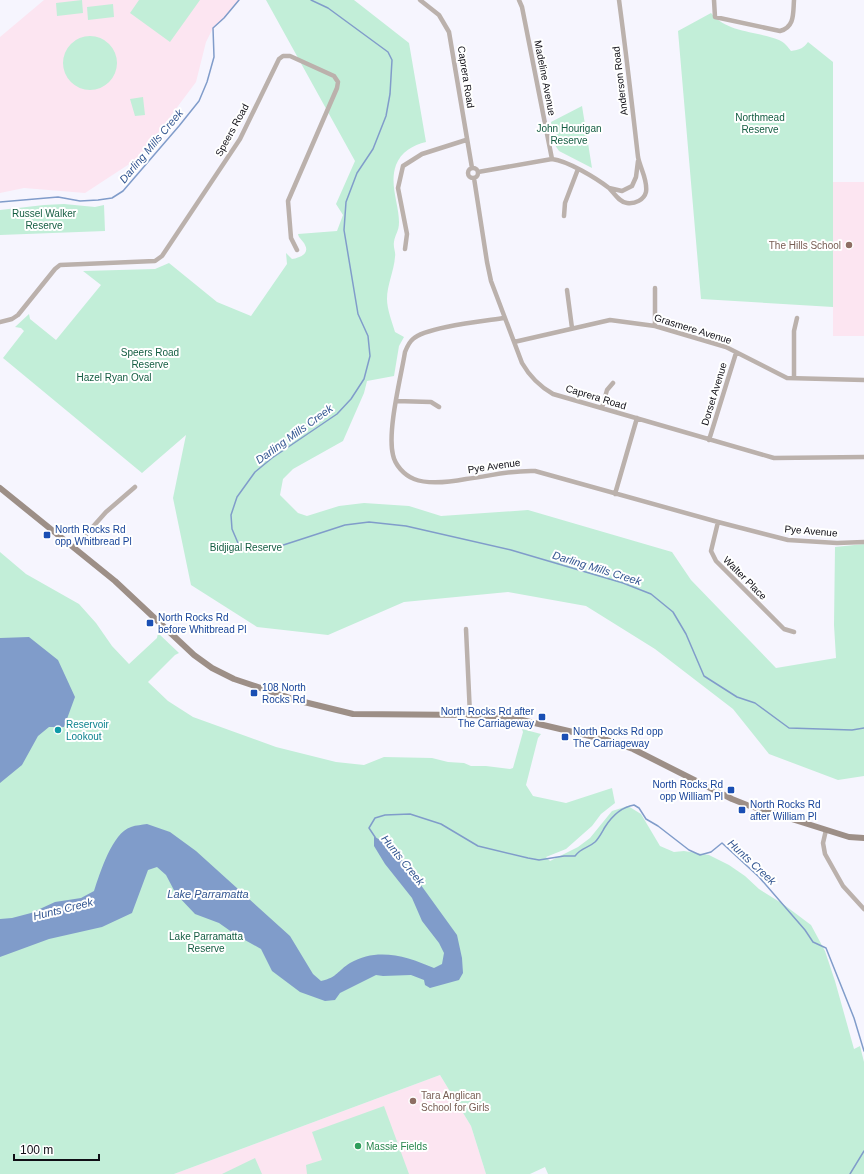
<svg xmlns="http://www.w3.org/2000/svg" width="864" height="1174" viewBox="0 0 864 1174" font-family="Arial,sans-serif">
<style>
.education{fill:#fce5f1}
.green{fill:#c2eed8}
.water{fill:#809cca}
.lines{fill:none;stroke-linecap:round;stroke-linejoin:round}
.stream{stroke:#809cca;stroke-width:1.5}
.street{stroke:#bbb1ac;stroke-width:4.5}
.secondary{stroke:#9d8f87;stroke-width:6}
.education-dot{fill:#8d6e63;stroke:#fff;stroke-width:1.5}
.transit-dot{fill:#1a4fb4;stroke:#fff;stroke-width:1.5}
.culture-dot{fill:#0f9aa8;stroke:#fff;stroke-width:1.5}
.leisure-dot{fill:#2e9e5b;stroke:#fff;stroke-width:1.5}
.labels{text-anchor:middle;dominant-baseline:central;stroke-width:4;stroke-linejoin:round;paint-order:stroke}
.street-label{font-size:10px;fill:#0f0e15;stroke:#fff}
.park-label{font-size:10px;fill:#145d42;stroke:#fff}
.education-label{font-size:10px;fill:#785e54;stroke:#fff;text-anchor:end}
.transit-label{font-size:10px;fill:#164399;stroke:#fff;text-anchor:start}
.culture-label{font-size:10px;fill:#0d838f;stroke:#fff;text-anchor:start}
.leisure-label{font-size:10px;fill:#27864d;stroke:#fff;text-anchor:start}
.water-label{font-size:11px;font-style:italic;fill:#335691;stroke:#fff}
</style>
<rect width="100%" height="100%" fill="#f6f5fe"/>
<path class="education" d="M44,0H239L224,18L213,28L206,42L196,82L140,157L85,193L24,188L0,193V37Z
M833,182H864V336H833Z
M440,1075L471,1126L486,1174H174Z"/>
<path class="green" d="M82,0L83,13L57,16L56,3Z
M139,0H200L170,42L130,13Z
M266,0H354L409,43L426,142C413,145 401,152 396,165C389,184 399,204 399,222C399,232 395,234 394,242C393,248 396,252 395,257C394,271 387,285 387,299C387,309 392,322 395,332L404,337L399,346L394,376L367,381L364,393L343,441L293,469L283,479L280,495L298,513L307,516L339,506L364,503L409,506L441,516L528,510L672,552L691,580L776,668L836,658L834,625L835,547L864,544V776L838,780L769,754L733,709L655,649L586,606L508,592L404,602L328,635L257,627L191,585L173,498L186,435L142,473L3,358L24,331L21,328L15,327L29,314L30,319L56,340L101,285L83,271L155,269L169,263L217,302L251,316L287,264L286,253L292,259C299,258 310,254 305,245C303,240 299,239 298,234L337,231L343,215L336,204L355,161Z
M113,4L114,17L88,20L87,7Z
M711,13C727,33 757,31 779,40C784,42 788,47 791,51C799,50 804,48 808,42L833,62V307L701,299L678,31Z
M63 63a27 27 0 1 1 54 0a27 27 0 1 1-54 0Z
M143,97L145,115L135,116L130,99Z
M582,106L592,168L559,151L555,145L551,122Z
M64,204L95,207L104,205L105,231L0,235V210L44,205Z
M0,552L26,574L79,604L96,623L112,646L129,664L157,638L158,633L179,653L175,655L148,682L168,701L193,717L276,747L336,762L364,765L384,757L432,758L448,762L464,763L471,766H486L510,769L513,768L523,732L522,729L541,734L538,738L526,785L533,796L566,803L612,788L615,803L601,814L592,826L566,849L546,857L550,861L578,847L590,838L612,811L628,806L641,814L660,846L674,852L684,851L709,855L729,865L745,876L759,889L783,904L811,925L825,951L835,981L854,1049L860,1046L864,1062V1174H548L545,1167L530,1174H486L471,1126L440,1075L174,1174H0Z
M384,1106L409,1174H307L306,1165L322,1160L312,1132Z
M255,1158L262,1174H222Z"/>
<path class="water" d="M29,637L58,660L75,697L64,727H49L38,736L22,765L0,783V638Z
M147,824L170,832L196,851L290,936L313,974L321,981C338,977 337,971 350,963C377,947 407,956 434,968L442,964L444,953L439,943L422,921L412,898L385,864L374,846V836L393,849L405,863L457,935L462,958L463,973L459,980L430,988L425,985L424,980L411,975L383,976L376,975L340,993L335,1000L325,1001L300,992L272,971L261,949L236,935L219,923L195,914L176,894L166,875L157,867L148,870L132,913L102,927L49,939L0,957V919L12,918L31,913L55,902L81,898L94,891C100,873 112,833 131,827C136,825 142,825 147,824Z"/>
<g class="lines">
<path class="stream" d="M311,0L328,8L388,52L392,60L390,94L386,116L373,149L357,173L346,202L344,230L358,314L368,336L370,356L364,379L351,399L337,414L272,458L255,472L237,497L231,515L232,529L238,543L246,551L268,550L345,525L369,522L406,526L511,550L623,583L651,594L673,612L686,634L704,676L737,697L755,703L789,728L852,730L864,728
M0,202L58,197L80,201L98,200L112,198L123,191L179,126L199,101L207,82L214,57L213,28L224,18L239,0
M375,837L369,828L375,818L385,815L410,814L441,824L478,846L528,858L539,860L564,856H575C582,847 587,849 595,842C599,838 602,832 605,827C612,816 622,807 634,805L639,808L646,819L658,826L689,850L700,855L711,852L722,843L759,877L805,930L813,942L826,948L854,1018L864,1051
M850,1174L864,1151"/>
<path class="street" d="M420,0L439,15L449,32L472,168
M519,0L522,7L552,159
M714,0L715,17L780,31C795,27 793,13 794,0
M468 173a5 5 0 1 1 10 0a5 5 0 1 1-10 0Z
M478,172L552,159C568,161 596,178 609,188C614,193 619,202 627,203C635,204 644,200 646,192C648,180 640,168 638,157C632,104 626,52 619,0
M474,178L487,262L491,281L522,363C530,377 539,386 553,394L774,458L864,457
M609,188L622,191L632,186L636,177L638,161
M564,216L565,203L578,169
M405,249L407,234L398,188L403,166L422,154L466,140
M567,290L572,328
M504,318C485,321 425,327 413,339C409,342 407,347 405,352C401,377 387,431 393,455C395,465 404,475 414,479C429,485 450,482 466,479C491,476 510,470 535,471L718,522L788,540L837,543L864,542
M0,322L12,319L18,315L55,269L60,265L155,261L162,256L240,139L279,59L283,56H290L334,76L338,82L337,88L288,201L291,238L297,250
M655,326V288
M514,342L610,320L655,326L726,347L787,378L864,380
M794,378V331L797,318
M396,401L431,402L439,407
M602,408L607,390L613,383
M709,440L736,353
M615,494L637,418
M718,522L711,551L716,561L784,629L794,632
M74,548L106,512L135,487
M466,629L470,715
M826,830L823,843L825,854L843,886L864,909"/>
<path class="secondary" d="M0,488L115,581L194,655L212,668L234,679L296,700L353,714L470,715L509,717L607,740L633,749L732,799L747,805L849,837L864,838"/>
</g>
<g class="education-dot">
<circle cx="849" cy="245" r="4"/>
<circle cx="413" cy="1101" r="4"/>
</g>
<g class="transit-dot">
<rect x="43" y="531" width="8" height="8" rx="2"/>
<rect x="146" y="619" width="8" height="8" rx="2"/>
<rect x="250" y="689" width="8" height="8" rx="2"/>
<rect x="538" y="713" width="8" height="8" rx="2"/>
<rect x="561" y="733" width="8" height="8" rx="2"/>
<rect x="727" y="786" width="8" height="8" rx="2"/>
<rect x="738" y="806" width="8" height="8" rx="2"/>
</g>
<circle class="culture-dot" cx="58" cy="730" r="4"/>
<circle class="leisure-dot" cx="358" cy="1146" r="4"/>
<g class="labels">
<g class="street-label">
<text transform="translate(466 77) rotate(81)">Caprera Road</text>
<text transform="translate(545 78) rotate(79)">Madeline Avenue</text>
<text transform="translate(620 81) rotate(-97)">Anderson Road</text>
<text transform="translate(232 130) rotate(-61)">Speers Road</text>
<text transform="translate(693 329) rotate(17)">Grasmere Avenue</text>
<text transform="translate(714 394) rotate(-73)">Dorset Avenue</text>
<text transform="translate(596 397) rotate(17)">Caprera Road</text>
<text transform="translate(494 466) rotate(-8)">Pye Avenue</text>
<text transform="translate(811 531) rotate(5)">Pye Avenue</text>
<text transform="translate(745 578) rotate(45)">Walter Place</text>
</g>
<g class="park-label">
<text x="760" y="117">Northmead<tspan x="760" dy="12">Reserve</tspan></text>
<text x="569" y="128">John Hourigan<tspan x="569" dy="12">Reserve</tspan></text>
<text x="44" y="213">Russel Walker<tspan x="44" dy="12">Reserve</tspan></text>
<text x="150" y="352">Speers Road<tspan x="150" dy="12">Reserve</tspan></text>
<text x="114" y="377">Hazel Ryan Oval</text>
<text x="246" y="547">Bidjigal Reserve</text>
<text x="206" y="936">Lake Parramatta<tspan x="206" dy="12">Reserve</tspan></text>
</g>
<g class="education-label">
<text x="841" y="245">The Hills School</text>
<text x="421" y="1095" text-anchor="start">Tara Anglican<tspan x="421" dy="12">School for Girls</tspan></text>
</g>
<g class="transit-label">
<text x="55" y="529">North Rocks Rd<tspan x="55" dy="12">opp Whitbread Pl</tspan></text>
<text x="158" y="617">North Rocks Rd<tspan x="158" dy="12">before Whitbread Pl</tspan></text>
<text x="262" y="687">108 North<tspan x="262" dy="12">Rocks Rd</tspan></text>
<text x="534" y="711" text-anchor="end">North Rocks Rd after<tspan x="534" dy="12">The Carriageway</tspan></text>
<text x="573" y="731">North Rocks Rd opp<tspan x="573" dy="12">The Carriageway</tspan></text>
<text x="723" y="784" text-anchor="end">North Rocks Rd<tspan x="723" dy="12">opp William Pl</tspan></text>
<text x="750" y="804">North Rocks Rd<tspan x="750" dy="12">after William Pl</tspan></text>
</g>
<g class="culture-label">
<text x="66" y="724">Reservoir<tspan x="66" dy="12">Lookout</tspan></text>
</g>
<g class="leisure-label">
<text x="366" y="1146">Massie Fields</text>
</g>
<g class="water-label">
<text transform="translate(151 146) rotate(-50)">Darling Mills Creek</text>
<text transform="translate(294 434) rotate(-36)">Darling Mills Creek</text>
<text transform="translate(597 568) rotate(17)">Darling Mills Creek</text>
<text transform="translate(403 860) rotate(51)">Hunts Creek</text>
<text transform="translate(752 862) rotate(43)">Hunts Creek</text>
<text x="208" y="894">Lake Parramatta</text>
<text transform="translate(63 909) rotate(-14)">Hunts Creek</text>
</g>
</g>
<path d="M14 1154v6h85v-6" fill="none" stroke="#0f0e15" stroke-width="2"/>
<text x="20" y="1154" font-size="12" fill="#0f0e15" stroke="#ffffff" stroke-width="3" paint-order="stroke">100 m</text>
</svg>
